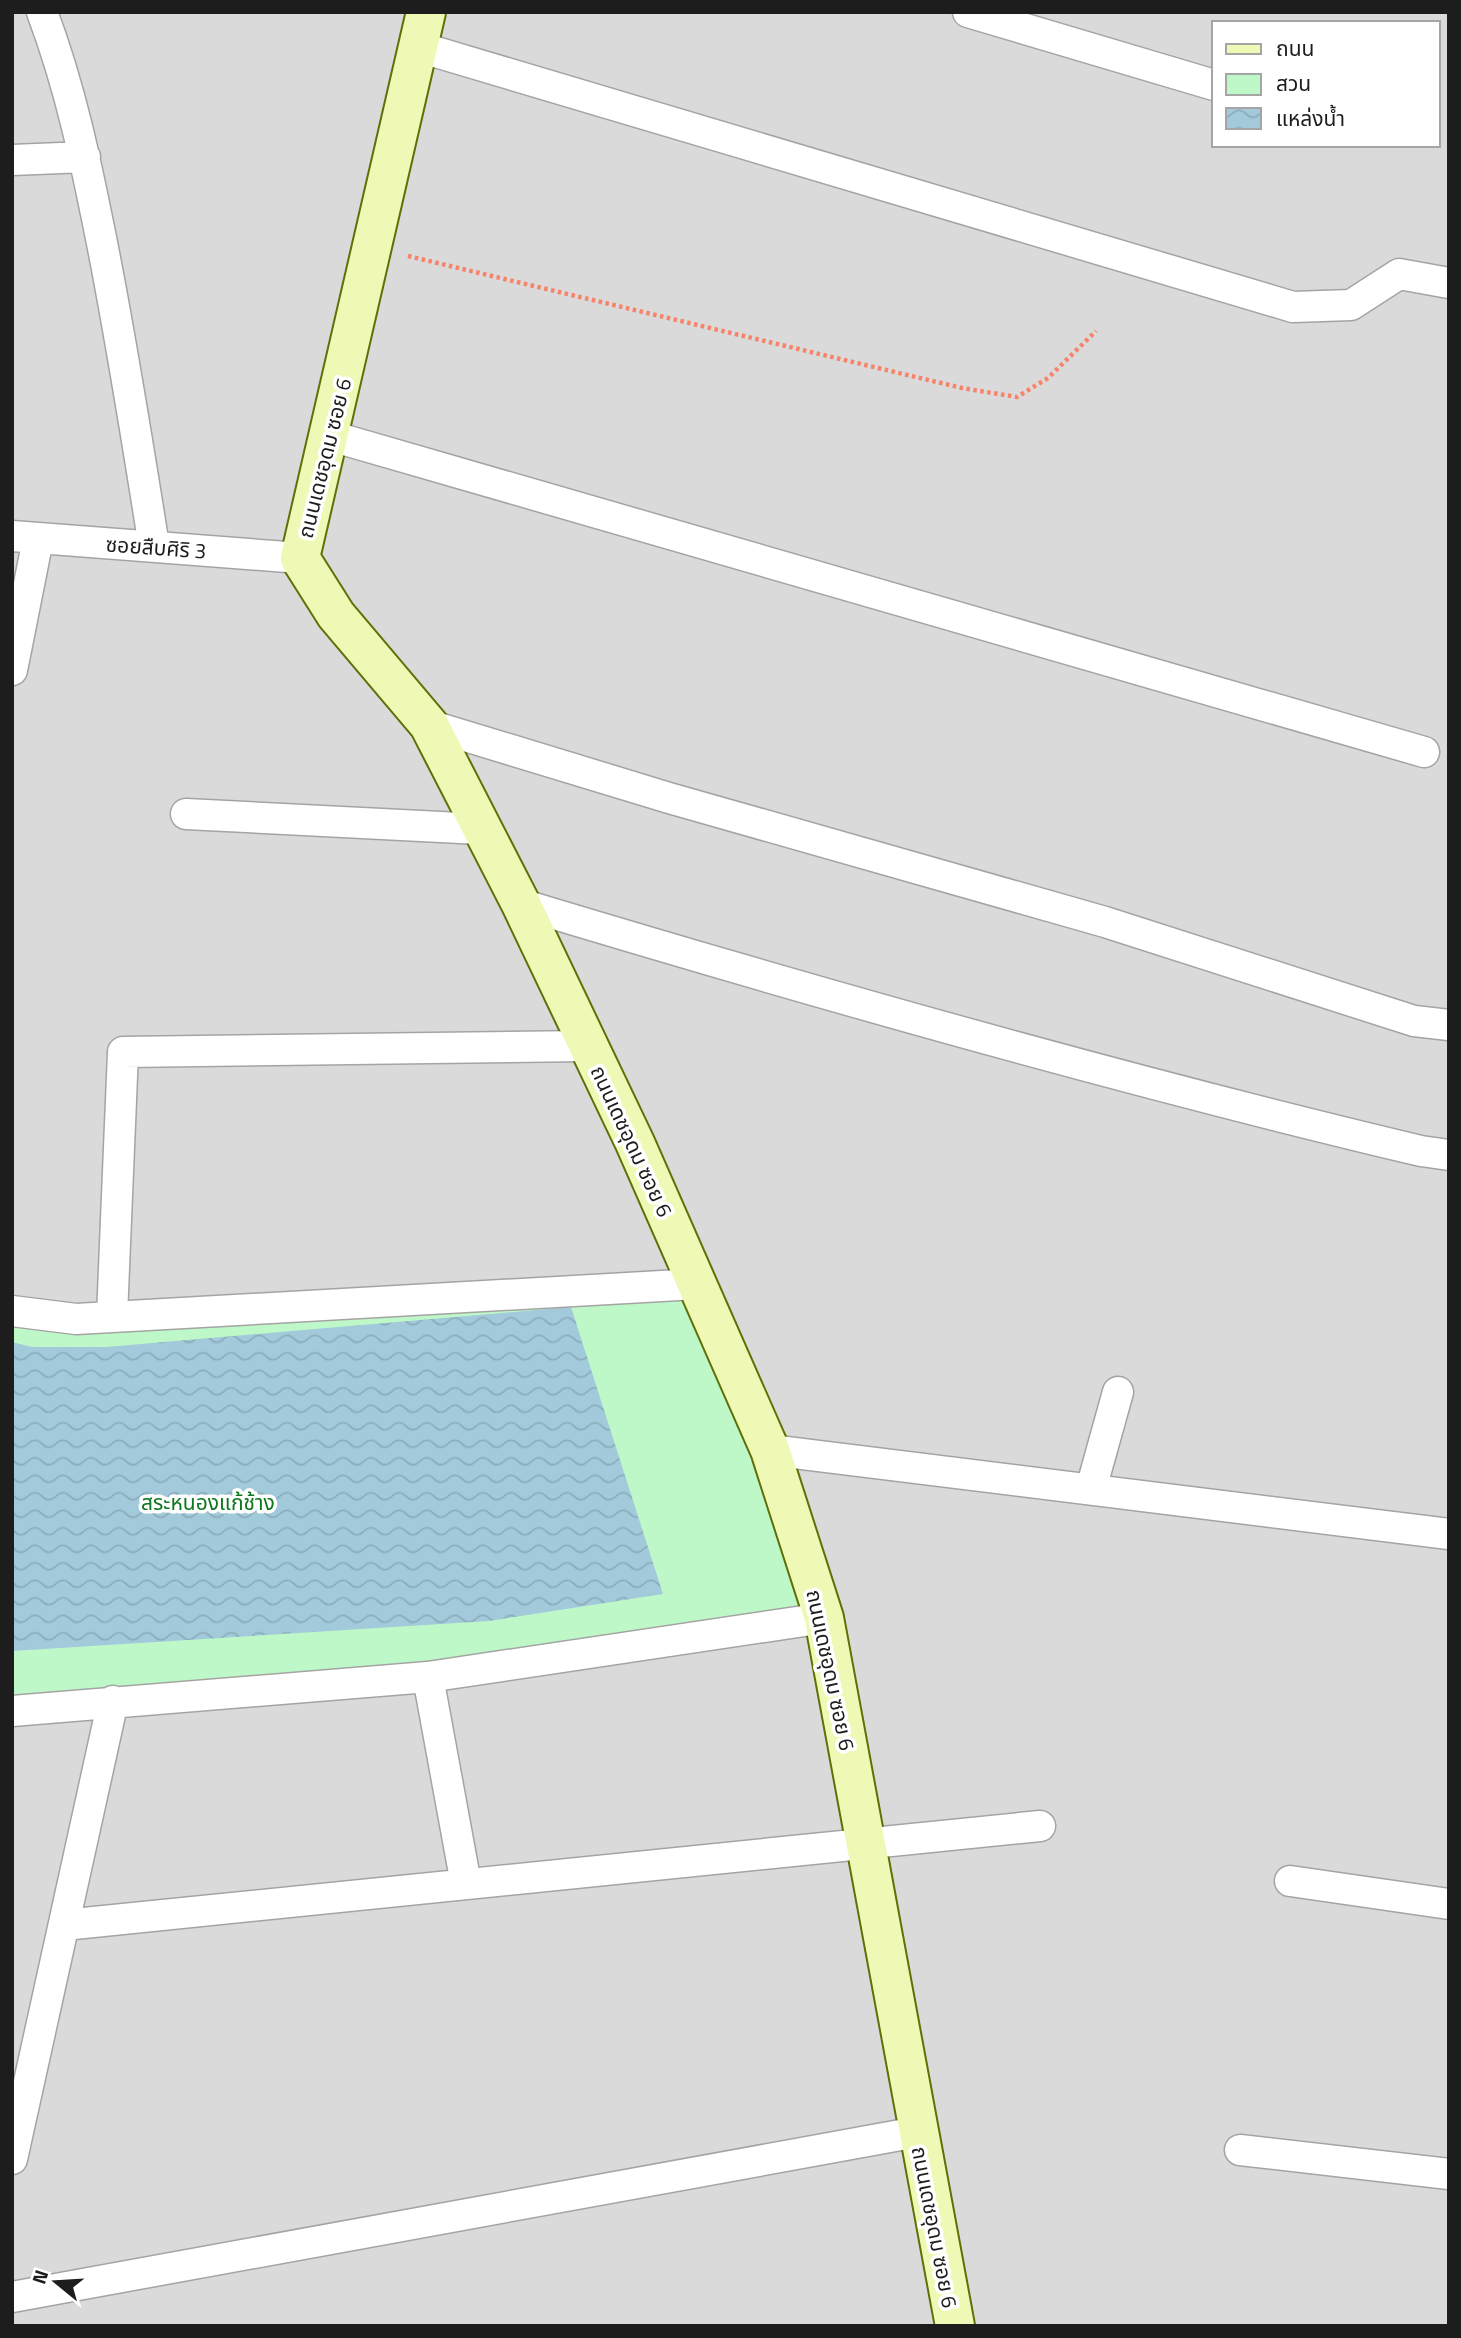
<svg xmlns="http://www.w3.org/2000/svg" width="1461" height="2338" viewBox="0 0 1461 2338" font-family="'Titillium Web','Noto Sans Thai',sans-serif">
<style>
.residential{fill:#dbdada;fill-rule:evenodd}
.park{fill:#bff8c8}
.water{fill:url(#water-waves)}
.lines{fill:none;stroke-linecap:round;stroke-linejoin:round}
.street-casing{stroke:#a4a4a4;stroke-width:33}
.secondary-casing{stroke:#5d7106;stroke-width:42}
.path{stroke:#f7836a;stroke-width:4.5;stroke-dasharray:3.5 3.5;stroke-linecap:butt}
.street{stroke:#fff;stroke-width:30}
.secondary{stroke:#f0f8b6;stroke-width:38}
.labels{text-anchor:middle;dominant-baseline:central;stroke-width:7;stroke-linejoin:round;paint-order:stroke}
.street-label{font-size:21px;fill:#1d1d1d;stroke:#fff}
.park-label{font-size:21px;fill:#0d781e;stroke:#fff}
</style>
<defs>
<pattern id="water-waves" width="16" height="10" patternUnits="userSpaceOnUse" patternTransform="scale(1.75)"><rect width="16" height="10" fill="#a3cadb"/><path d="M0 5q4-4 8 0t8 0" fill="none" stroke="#8cadbc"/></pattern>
</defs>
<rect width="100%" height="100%" fill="#eeebe2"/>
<path class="residential" d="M12,12H1449V2326H12ZM1214,23H1438V145H1214Z"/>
<path class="park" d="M697,1284L824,1618L12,1712V1298L76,1319Z"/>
<path class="water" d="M571,1307L663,1594L489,1621L12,1651V1342L32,1347H106Z"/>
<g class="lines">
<g class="street-casing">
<path id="street" d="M42,12C71,89 86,163 102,243C122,344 138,445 154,546
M968,12L1214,85
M419,47L1293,307L1351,305L1399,274L1449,283
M12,160L85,157
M331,436L1424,752
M12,536L300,558
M12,670L38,539
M429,725L669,798L1105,922L1414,1021L1449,1025
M186,814L480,829
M521,904C819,994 1118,1079 1421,1151L1449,1155
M12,1311L76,1319L697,1284
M112,1316L123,1052L587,1046
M770,1450L1449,1534
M1091,1489L1118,1392
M428,1677L466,1884
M12,1711L428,1677L824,1618
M1290,1881L1449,1904
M64,1925L1040,1826
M1240,2150L1449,2174
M12,2159L113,1701
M12,2297L917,2132"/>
</g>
<g class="secondary-casing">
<path id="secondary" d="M426,12L300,558L336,615L429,725L521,904L635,1143L770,1450L824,1618L955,2326"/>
</g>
<path class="path" d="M408,256L962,388L1017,397L1048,378L1096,331"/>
<use href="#street" class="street"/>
<use href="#secondary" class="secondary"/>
</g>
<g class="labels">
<g class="street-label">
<text transform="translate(324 458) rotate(-76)">ถนนเดชอุดม ซอย 6</text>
<text transform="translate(156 547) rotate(4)">ซอยสืบศิริ 3</text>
<text transform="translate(632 1141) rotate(65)">ถนนเดชอุดม ซอย 6</text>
<text transform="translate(831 1670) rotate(78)">ถนนเดชอุดม ซอย 6</text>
<text transform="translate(935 2227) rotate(79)">ถนนเดชอุดม ซอย 6</text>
</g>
<g class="park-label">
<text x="208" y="1502">สระหนองแก้ช้าง</text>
</g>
</g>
<rect width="1461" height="2338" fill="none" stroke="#1d1d1d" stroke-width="28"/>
<rect x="1212" y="21" width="228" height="126" fill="#ffffff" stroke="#a5a5a5" stroke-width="2"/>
<rect x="1226" y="44" width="35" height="10" fill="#f0f8b6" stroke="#a5a5a5" stroke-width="2"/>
<text x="1276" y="56" font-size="21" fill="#1d1d1d">ถนน</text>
<rect x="1226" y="74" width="35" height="21" fill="#bff8c8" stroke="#a5a5a5" stroke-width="2"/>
<text x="1276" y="91" font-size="21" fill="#1d1d1d">สวน</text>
<rect x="1226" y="108" width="35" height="21" fill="url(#water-waves)" stroke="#a5a5a5" stroke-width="2"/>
<text x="1276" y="126" font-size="21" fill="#1d1d1d">แหล่งน้ำ</text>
<g transform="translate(56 2282) rotate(288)" stroke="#ffffff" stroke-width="5" paint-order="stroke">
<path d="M0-5L12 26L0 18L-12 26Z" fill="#1d1d1d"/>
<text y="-10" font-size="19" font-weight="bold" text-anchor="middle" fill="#1d1d1d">N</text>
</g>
</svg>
